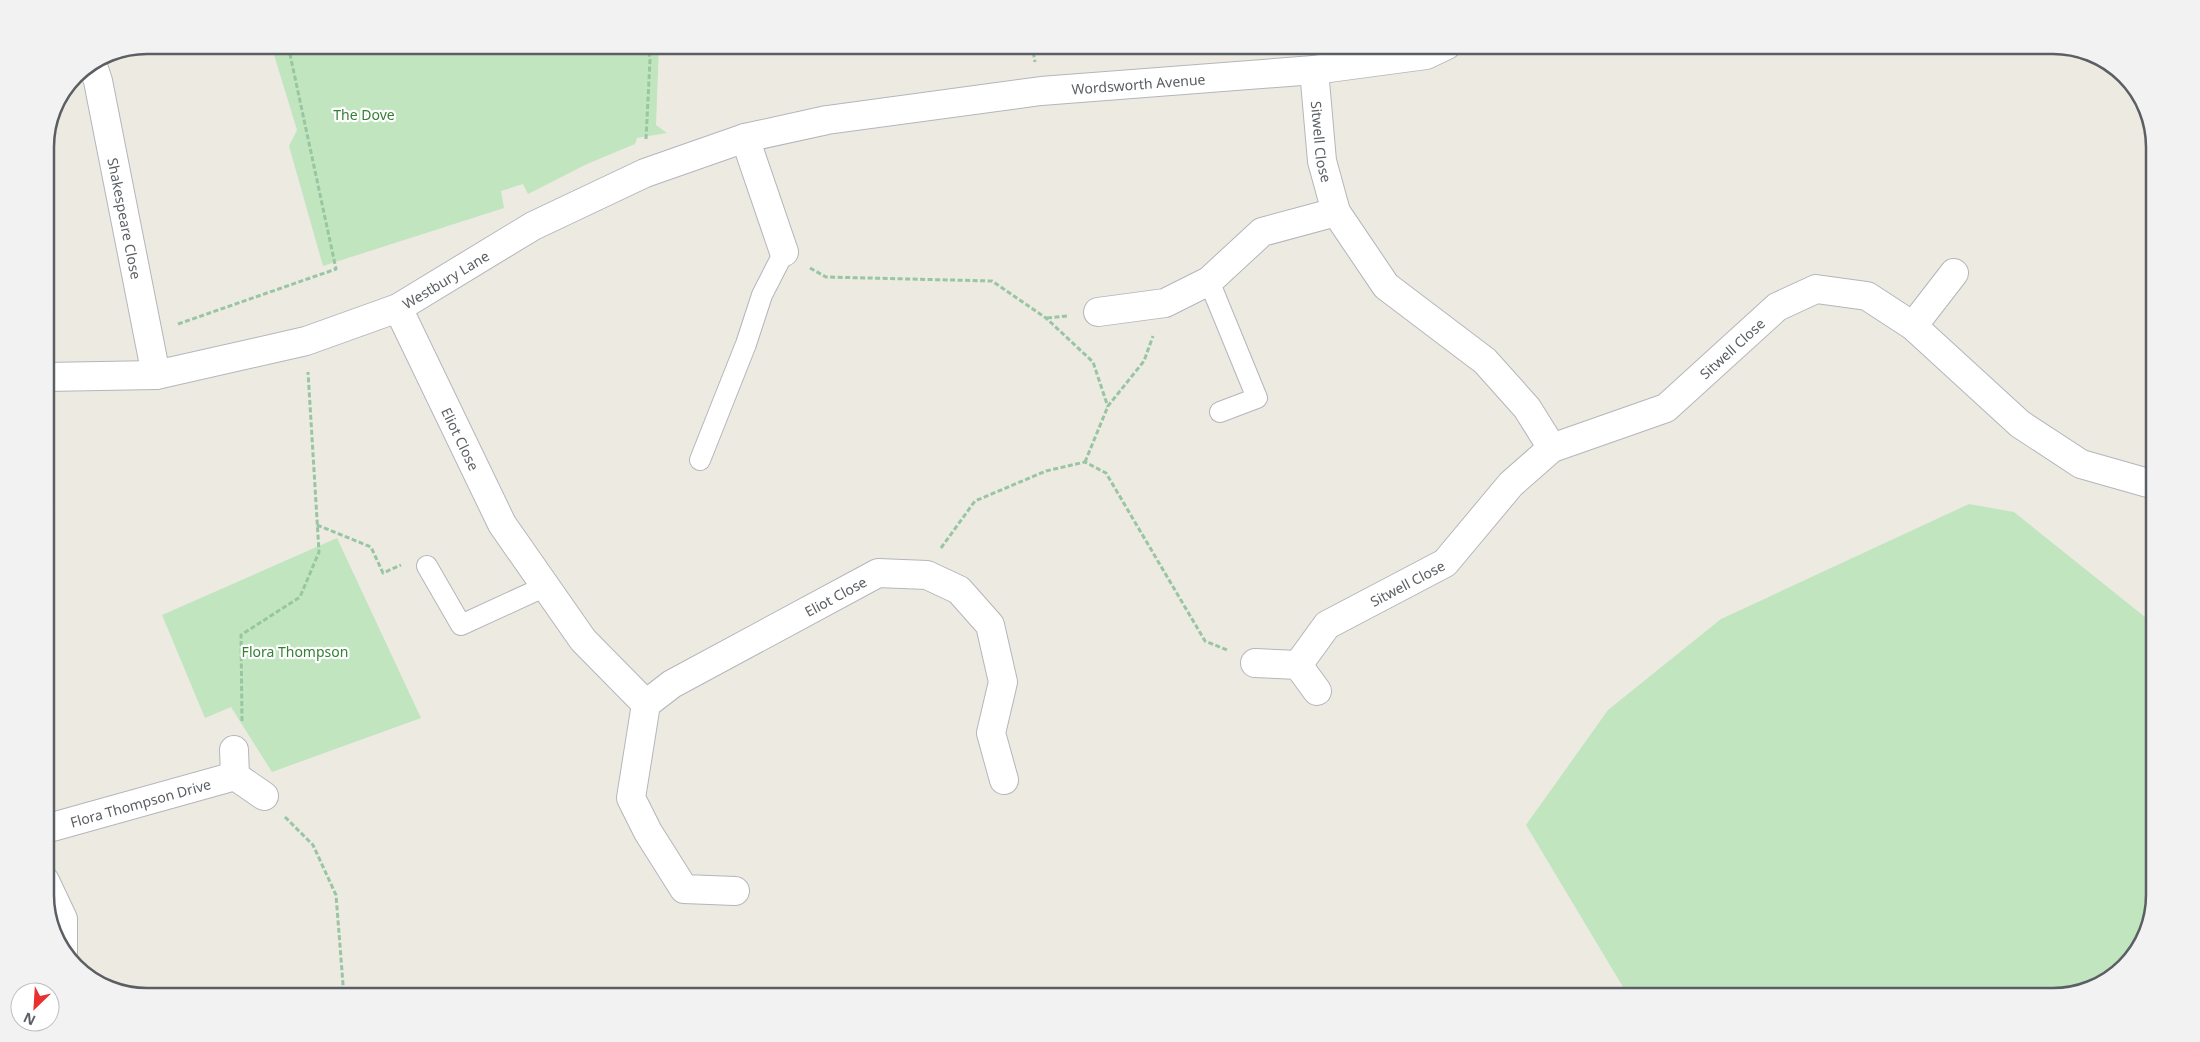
<svg xmlns="http://www.w3.org/2000/svg" width="2200" height="1042" viewBox="0 0 2200 1042" font-family="'Noto Sans',sans-serif">
<style>
.green{fill:#c1e5bf}
.lines{fill:none;stroke-linecap:round;stroke-linejoin:round}
.service-casing{stroke:#b3b6ba;stroke-width:22}
.minor-casing{stroke:#b3b6ba;stroke-width:30}
.path{stroke:#98c6a2;stroke-width:3;stroke-dasharray:5 2.5;stroke-linecap:butt}
.service{stroke:#fff;stroke-width:20}
.minor{stroke:#fff;stroke-width:28}
.labels{text-anchor:middle;dominant-baseline:central;stroke-width:4.5;stroke-linejoin:round;paint-order:stroke}
.street-label{font-size:14px;fill:#5b5f63;stroke:#fff}
.park-label{font-size:14px;fill:#358134;stroke:#fff}
.rim{fill:none;stroke:#5b5f63;stroke-width:2.5}
</style>
<rect width="100%" height="100%" fill="#edeae2"/>
<path class="green" d="M271,45H659L656,125L667,133L637,138L635,144L587,164L528,194L523,184L501,191L504,208L323,266L289,146L297,130Z
M1969,504L2014,512L2155,625V895L2147,934L2110,980L2053,997H1629L1526,825L1608,710L1721,619Z
M337,538L421,718L272,772L231,707L205,718L162,615Z"/>
<g class="lines">
<g class="service-casing">
<path id="service" d="M1209,281L1257,398L1220,412
M700,460L746,344L762,295L784,252
M427,566L461,625L546,586"/>
</g>
<g class="minor-casing">
<g id="minor">
<path id="s1" d="M92,63L98,81L156,375"/>
<path id="s2" d="M1314,70L1322,161L1336,212L1386,286L1485,361L1527,408L1552,448"/>
<path d="M745,138L784,252"/>
<path d="M1954,273L1913,326L2020,424L2081,464L2155,485"/>
<path id="s3" d="M398,308L502,524L583,640L646,704"/>
<path d="M1098,312L1165,303L1209,281L1262,232L1336,212"/>
<path id="s4" d="M45,377L156,375L306,341L398,308L533,226L645,173L745,138L827,120L1041,91L1314,70L1426,55L1447,45"/>
<path d="M1255,663L1298,665L1317,691"/>
<path id="s5" d="M1298,665L1327,625L1445,563L1511,484L1552,448L1666,408L1777,307L1816,289L1867,296L1913,326"/>
<path d="M234,750L235,776L264,796"/>
<path id="s6" d="M45,829L235,776"/>
<path d="M45,881L63,919V952"/>
<path id="s7" d="M735,891L684,889L648,832L631,798L646,704L672,684L878,573L927,575L959,590L990,625L1003,682L991,733L1004,780"/>
</g>
</g>
<path class="path" d="M1032,45L1035,62
M646,139L650,60L648,45
M810,268L826,277L992,281L1046,318L1093,362L1108,407
M1047,318L1068,316
M178,324L336,269L288,45
M1085,462L1108,406L1144,361L1153,336
M317,525L371,547L383,573L401,565
M941,548L975,501L1046,471L1085,462L1106,473L1205,641L1227,650
M242,721L241,635L300,597L319,552L308,372
M285,817L313,845L336,895L344,997"/>
<use href="#service" class="service"/>
<use href="#minor" class="minor"/>
</g>
<g class="labels">
<g class="street-label">
<text stroke="none"><textPath href="#s4" startOffset="1148">Wordsworth Avenue</textPath></text>
<text stroke="none"><textPath href="#s2" startOffset="72">Sitwell Close</textPath></text>
<text stroke="none"><textPath href="#s1" startOffset="159">Shakespeare Close</textPath></text>
<text stroke="none"><textPath href="#s4" startOffset="418">Westbury Lane</textPath></text>
<text stroke="none"><textPath href="#s5" startOffset="550">Sitwell Close</textPath></text>
<text stroke="none"><textPath href="#s3" startOffset="145">Eliot Close</textPath></text>
<text stroke="none"><textPath href="#s5" startOffset="140">Sitwell Close</textPath></text>
<text stroke="none"><textPath href="#s7" startOffset="470">Eliot Close</textPath></text>
<text stroke="none"><textPath href="#s6" startOffset="99">Flora Thompson Drive</textPath></text>
</g>
<g class="park-label">
<text x="364" y="114">The Dove</text>
<text x="295" y="651">Flora Thompson</text>
</g>
</g>
<path d="M0 0H2200V1042H0ZM147 54H2053A93 93 0 0 1 2146 147V895A93 93 0 0 1 2053 988H147A93 93 0 0 1 54 895V147A93 93 0 0 1 147 54Z" fill="#f2f2f3" fill-rule="evenodd"/>
<path class="rim" d="M147 54H2053A93 93 0 0 1 2146 147V895A93 93 0 0 1 2053 988H147A93 93 0 0 1 54 895V147A93 93 0 0 1 147 54Z"/>
<g transform="translate(35 1007) rotate(205)"><circle r="24" fill="#ffffff" stroke="#bdbfc1"/>
<path d="M0-4L9 19L0 12L-9 19Z" fill="#e8302e"/>
<text y="-8" font-size="14" font-weight="bold" text-anchor="middle" fill="#5b5f63">N</text>
</g>
</svg>
